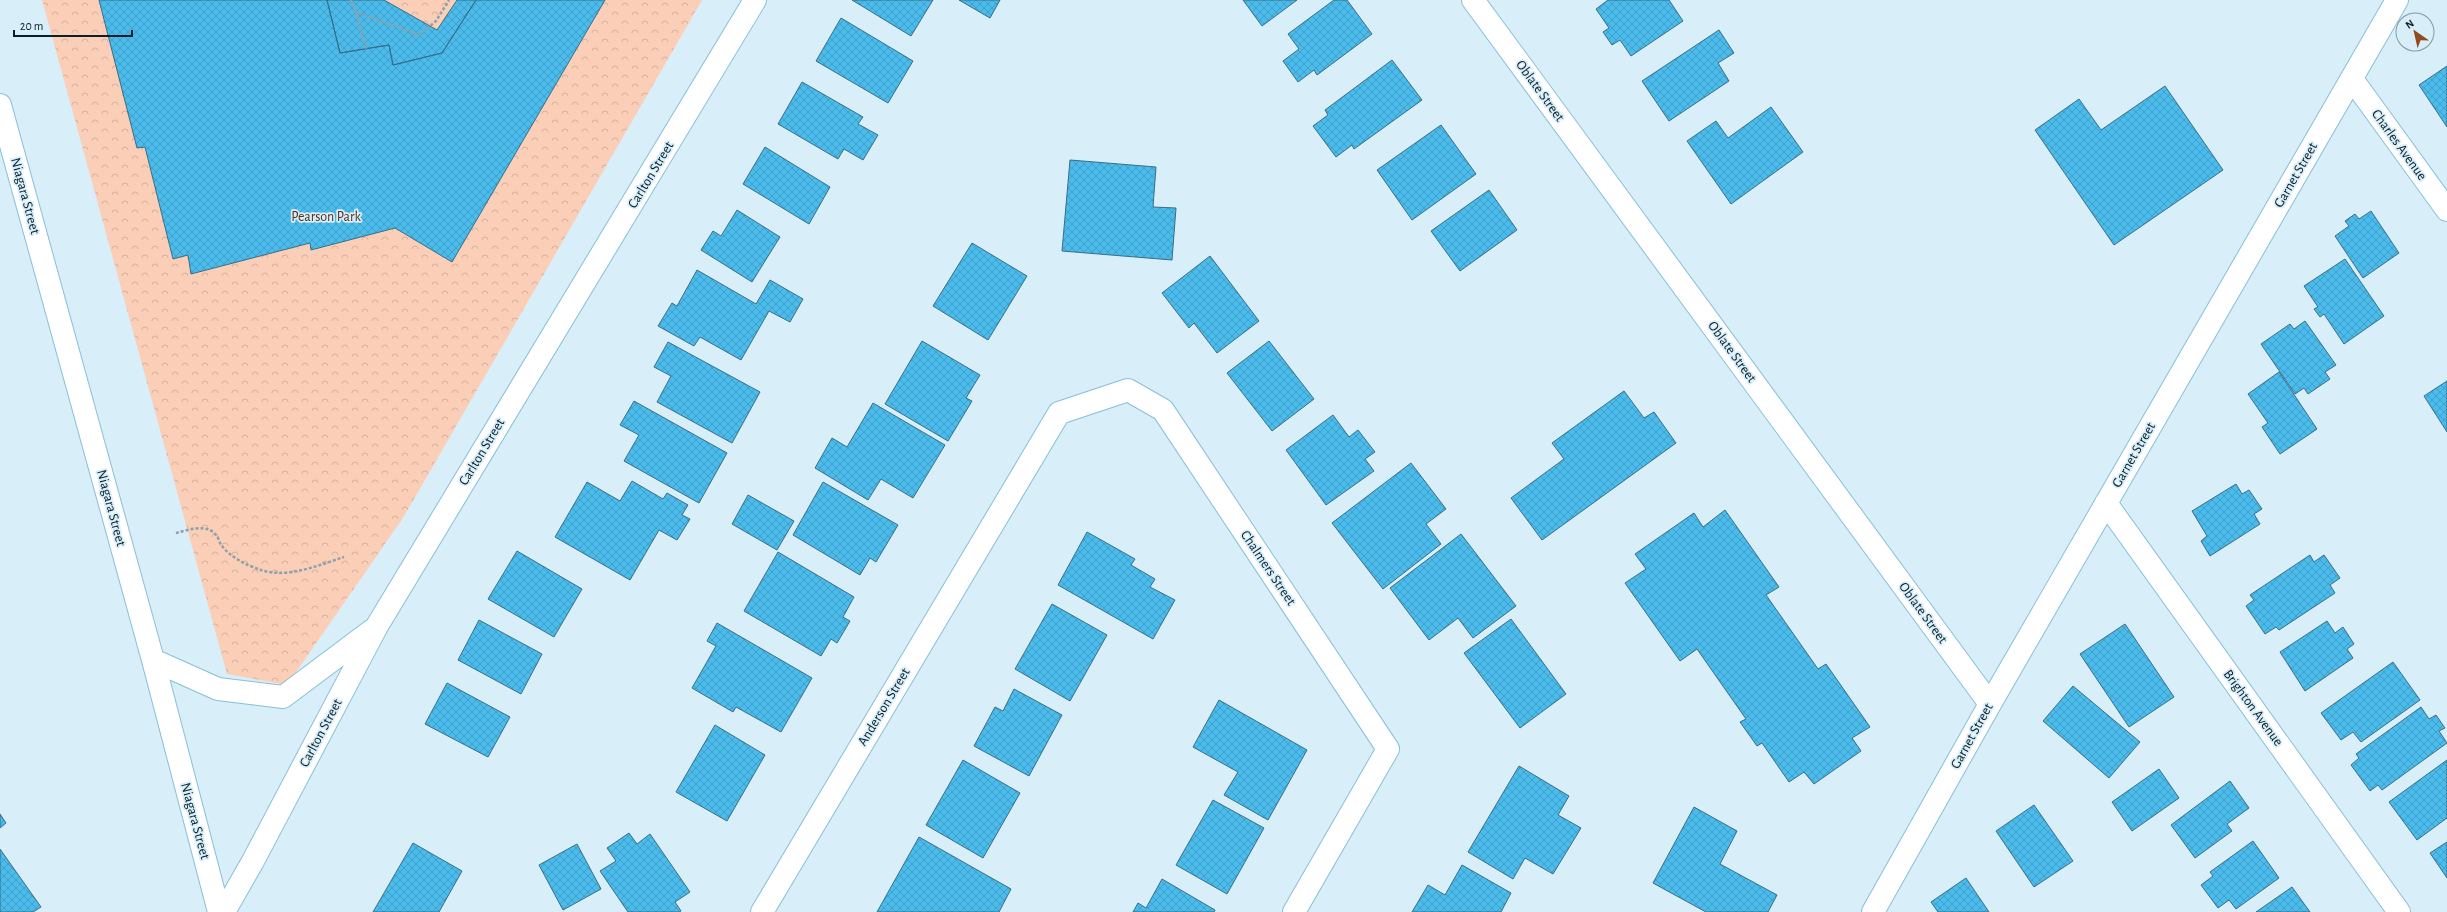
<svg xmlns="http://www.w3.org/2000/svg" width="2447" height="912" viewBox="0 0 2447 912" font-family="'Alegreya Sans',sans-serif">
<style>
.forest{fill:url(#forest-crowns)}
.building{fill:url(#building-cross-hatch);stroke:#396e86}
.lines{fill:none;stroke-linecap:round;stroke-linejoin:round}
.minor-casing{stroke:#88bfd9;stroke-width:24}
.major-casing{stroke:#88bfd9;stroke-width:24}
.path{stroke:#8ba1ab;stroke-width:2.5;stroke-dasharray:3 2;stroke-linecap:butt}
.minor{stroke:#fff;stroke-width:22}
.major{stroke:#fff;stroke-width:22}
.labels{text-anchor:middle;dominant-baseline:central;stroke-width:3.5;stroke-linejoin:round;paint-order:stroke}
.street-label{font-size:14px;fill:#091f29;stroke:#d8eef9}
.park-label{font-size:14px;fill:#582e14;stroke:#d8eef9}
</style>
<defs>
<pattern id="forest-crowns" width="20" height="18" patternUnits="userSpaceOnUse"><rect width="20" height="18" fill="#fbceb7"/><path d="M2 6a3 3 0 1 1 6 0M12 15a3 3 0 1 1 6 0" fill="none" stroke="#d6b09d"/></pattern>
<pattern id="building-cross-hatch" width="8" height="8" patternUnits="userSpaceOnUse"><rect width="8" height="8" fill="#4abbea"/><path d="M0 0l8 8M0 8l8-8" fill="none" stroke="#3fa0c9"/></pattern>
</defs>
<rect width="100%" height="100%" fill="#d8eef9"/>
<path class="forest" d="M42,0H702L403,518L287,685L227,674Z"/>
<path class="building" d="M99,0H327L340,53L389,45L393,65L442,53L476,0H605L452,262L395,228L311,250L310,243L191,274L188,255L173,259L145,147L137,148Z
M327,0H384L437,30L457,0H476L442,53L393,65L389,45L340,53Z
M852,0H933L911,36Z
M959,0H1000L990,18Z
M1243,0H1297L1262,26Z
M1334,0H1347L1372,34L1317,75L1314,70L1298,82L1283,61L1299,49L1288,34Z
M1608,0H1669L1683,21L1631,56L1620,40L1612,45L1603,32L1609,28L1596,9Z
M841,18L913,61L888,103L816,61Z
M1719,30L1734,53L1718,63L1729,81L1669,121L1642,81Z
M1392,60L1422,100L1354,149L1352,145L1336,157L1313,126L1328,115L1325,110Z
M2447,66V127L2419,85Z
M802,82L863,117L858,124L878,135L863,160L844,149L838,159L778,124Z
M2165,86L2223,170L2114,245L2035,130L2079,99L2101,130Z
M1771,107L1803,152L1731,204L1687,141L1716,121L1728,138Z
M1441,125L1476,174L1412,220L1377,170Z
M765,147L830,187L809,224L743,184Z
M1070,160L1156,167L1153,207L1176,208L1172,260L1062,251Z
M1489,190L1517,230L1460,271L1431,231Z
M737,210L780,237L752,282L701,250L713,231L721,236Z
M2371,211L2399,253L2363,278L2335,236L2349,226L2345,221L2355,214L2359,219Z
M972,243L1027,276L988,340L933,306Z
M1210,256L1259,321L1217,353L1194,323L1189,328L1162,293Z
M2345,259L2384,316L2344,344L2324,314L2320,317L2314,309L2318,307L2304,286Z
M697,270L756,304L770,280L803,299L790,322L769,311L741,360L700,337L694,346L658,326L672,303L677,306Z
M2305,321L2336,365L2325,372L2330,379L2308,394L2304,388L2295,394L2261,344L2290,324L2294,329Z
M922,341L980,375L966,398L972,401L948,441L885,404Z
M1269,341L1314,399L1272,431L1227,373Z
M668,342L760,392L732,443L657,402L671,376L654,367Z
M2279,372L2317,429L2280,454L2262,427L2268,423L2248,394Z
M2447,381V432L2424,396Z
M1624,391L1644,418L1654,412L1676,443L1542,540L1511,498L1564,459L1552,443Z
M634,401L727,453L699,503L624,461L639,435L620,425Z
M873,403L945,445L913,498L881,479L868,500L815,468L832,438L847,447Z
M1333,415L1349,437L1358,430L1375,452L1365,459L1374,471L1326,505L1286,450Z
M1411,463L1446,509L1426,524L1441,544L1383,589L1332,523Z
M632,481L663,499L667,493L688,505L682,515L690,519L677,540L659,530L630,580L555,537L587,482L620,501Z
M823,482L898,525L876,562L870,558L860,575L793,535Z
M2236,484L2242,494L2249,490L2262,509L2254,514L2260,524L2210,556L2201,541L2207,536L2192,511Z
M748,495L794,521L777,550L732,524Z
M1725,510L1779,587L1766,595L1818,669L1826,664L1870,727L1852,738L1861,751L1814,784L1804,772L1789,782L1762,743L1757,746L1740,722L1746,719L1697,649L1680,661L1625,583L1646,569L1635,554L1694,513L1703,527Z
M1087,532L1135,559L1131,565L1155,579L1150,587L1175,600L1153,639L1058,585Z
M1461,534L1516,606L1473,638L1458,618L1429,640L1390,588Z
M517,551L582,589L554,637L488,599Z
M778,552L854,597L843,617L850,621L837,643L831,639L821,656L744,611Z
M2310,555L2314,562L2324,555L2340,578L2330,585L2335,593L2279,630L2276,627L2265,634L2246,606L2254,600L2250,595Z
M1052,604L1107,635L1070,701L1015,669Z
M1511,619L1566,694L1520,728L1464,653Z
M479,620L542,654L521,694L458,660Z
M2327,621L2335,633L2343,627L2354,644L2347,649L2353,658L2305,691L2280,652Z
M717,623L812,678L781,732L736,707L733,712L692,688L716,646L707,641Z
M2125,624L2174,697L2129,727L2080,654Z
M2393,662L2420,700L2361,742L2353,732L2341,740L2321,713Z
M447,683L510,717L488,757L425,724Z
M2073,686L2140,742L2109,778L2043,721Z
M1014,689L1062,715L1029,776L974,746L995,707L1003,711Z
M1219,700L1307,750L1268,820L1224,795L1238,772L1193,747Z
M2421,707L2429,719L2436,715L2445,728L2439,731L2447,743L2382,790L2378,785L2370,791L2351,765L2359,758L2356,754Z
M715,725L765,755L727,821L676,792Z
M963,760L1020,793L983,858L926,825Z
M2447,760V818L2417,840L2389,802Z
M1519,766L1569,796L1558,815L1581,828L1553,874L1525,858L1513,879L1468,852Z
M2159,769L2179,798L2132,831L2112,802Z
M2230,781L2249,808L2227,824L2232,831L2195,858L2171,825Z
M1213,800L1264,828L1227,894L1176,865Z
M2034,805L2073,861L2034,887L1996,831Z
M1694,807L1737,831L1720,864L1777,895L1768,912H1706L1653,883Z
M0,814L6,823L0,828Z
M629,833L637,844L650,834L690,892L675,902L681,911L679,912H628L600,871L616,861L607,848Z
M919,837L1011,889L999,912H877Z
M2253,841L2279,878L2236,909L2229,900L2218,908L2201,885L2213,876L2210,872Z
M2447,842V878L2430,853Z
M413,843L462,871L439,912H373Z
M577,844L601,889L563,910L539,865Z
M0,849L41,907L33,912H0Z
M1462,865L1511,893L1501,912H1412L1428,885L1445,895Z
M1966,878L1989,912H1938L1931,902Z
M1162,879L1215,910L1214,912H1133L1138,903L1146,908Z
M2292,887L2310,912H2256Z"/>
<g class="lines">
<g class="minor-casing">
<path id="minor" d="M1473,0L1990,704
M2352,79L2447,210
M2106,503L2399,912
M762,912L1059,413L1128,390L1163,410L1388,749L1294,912
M1873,912L1990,704L2397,0"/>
</g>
<g class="major-casing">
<path id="major" d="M0,105L153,660L219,912
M153,660L218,689L283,697L371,631
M224,912L253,861L377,626L755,0"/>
</g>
<path class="path" d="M351,0L356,12L419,35L436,21L449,0
M356,12L366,49
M176,533C188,530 207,523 216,535C219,538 219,543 222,546C230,557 248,566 261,570C287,579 319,565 344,557"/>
<use href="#minor" class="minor"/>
<use href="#major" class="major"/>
</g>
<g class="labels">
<g class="street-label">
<text transform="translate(1540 91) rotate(54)">Oblate Street</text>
<text transform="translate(2399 145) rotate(54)">Charles Avenue</text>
<text transform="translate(651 175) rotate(-59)">Carlton Street</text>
<text transform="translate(2296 175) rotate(-60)">Garnet Street</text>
<text transform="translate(25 196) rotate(75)">Niagara Street</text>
<text transform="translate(1732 352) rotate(54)">Oblate Street</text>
<text transform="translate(482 452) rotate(-59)">Carlton Street</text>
<text transform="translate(2134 455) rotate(-60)">Garnet Street</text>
<text transform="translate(111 508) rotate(75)">Niagara Street</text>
<text transform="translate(1268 568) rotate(56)">Chalmers Street</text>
<text transform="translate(1923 613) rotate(54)">Oblate Street</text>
<text transform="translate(884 707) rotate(-59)">Anderson Street</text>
<text transform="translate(2253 708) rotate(54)">Brighton Avenue</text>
<text transform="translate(321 733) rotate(-62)">Carlton Street</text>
<text transform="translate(1972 736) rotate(-61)">Garnet Street</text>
<text transform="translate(195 821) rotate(75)">Niagara Street</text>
</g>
<g class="park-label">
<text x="326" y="217">Pearson Park</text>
</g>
</g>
<g transform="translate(2415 32) rotate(326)"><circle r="19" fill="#d8eef9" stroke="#859ba6"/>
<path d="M0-3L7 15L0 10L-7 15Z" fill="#904b20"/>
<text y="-6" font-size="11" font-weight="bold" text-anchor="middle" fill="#091f29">N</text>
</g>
<path d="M14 30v6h118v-6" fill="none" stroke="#091f29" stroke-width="2"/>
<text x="20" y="30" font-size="12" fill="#091f29" stroke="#d8eef9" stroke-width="3" paint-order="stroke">20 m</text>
</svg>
